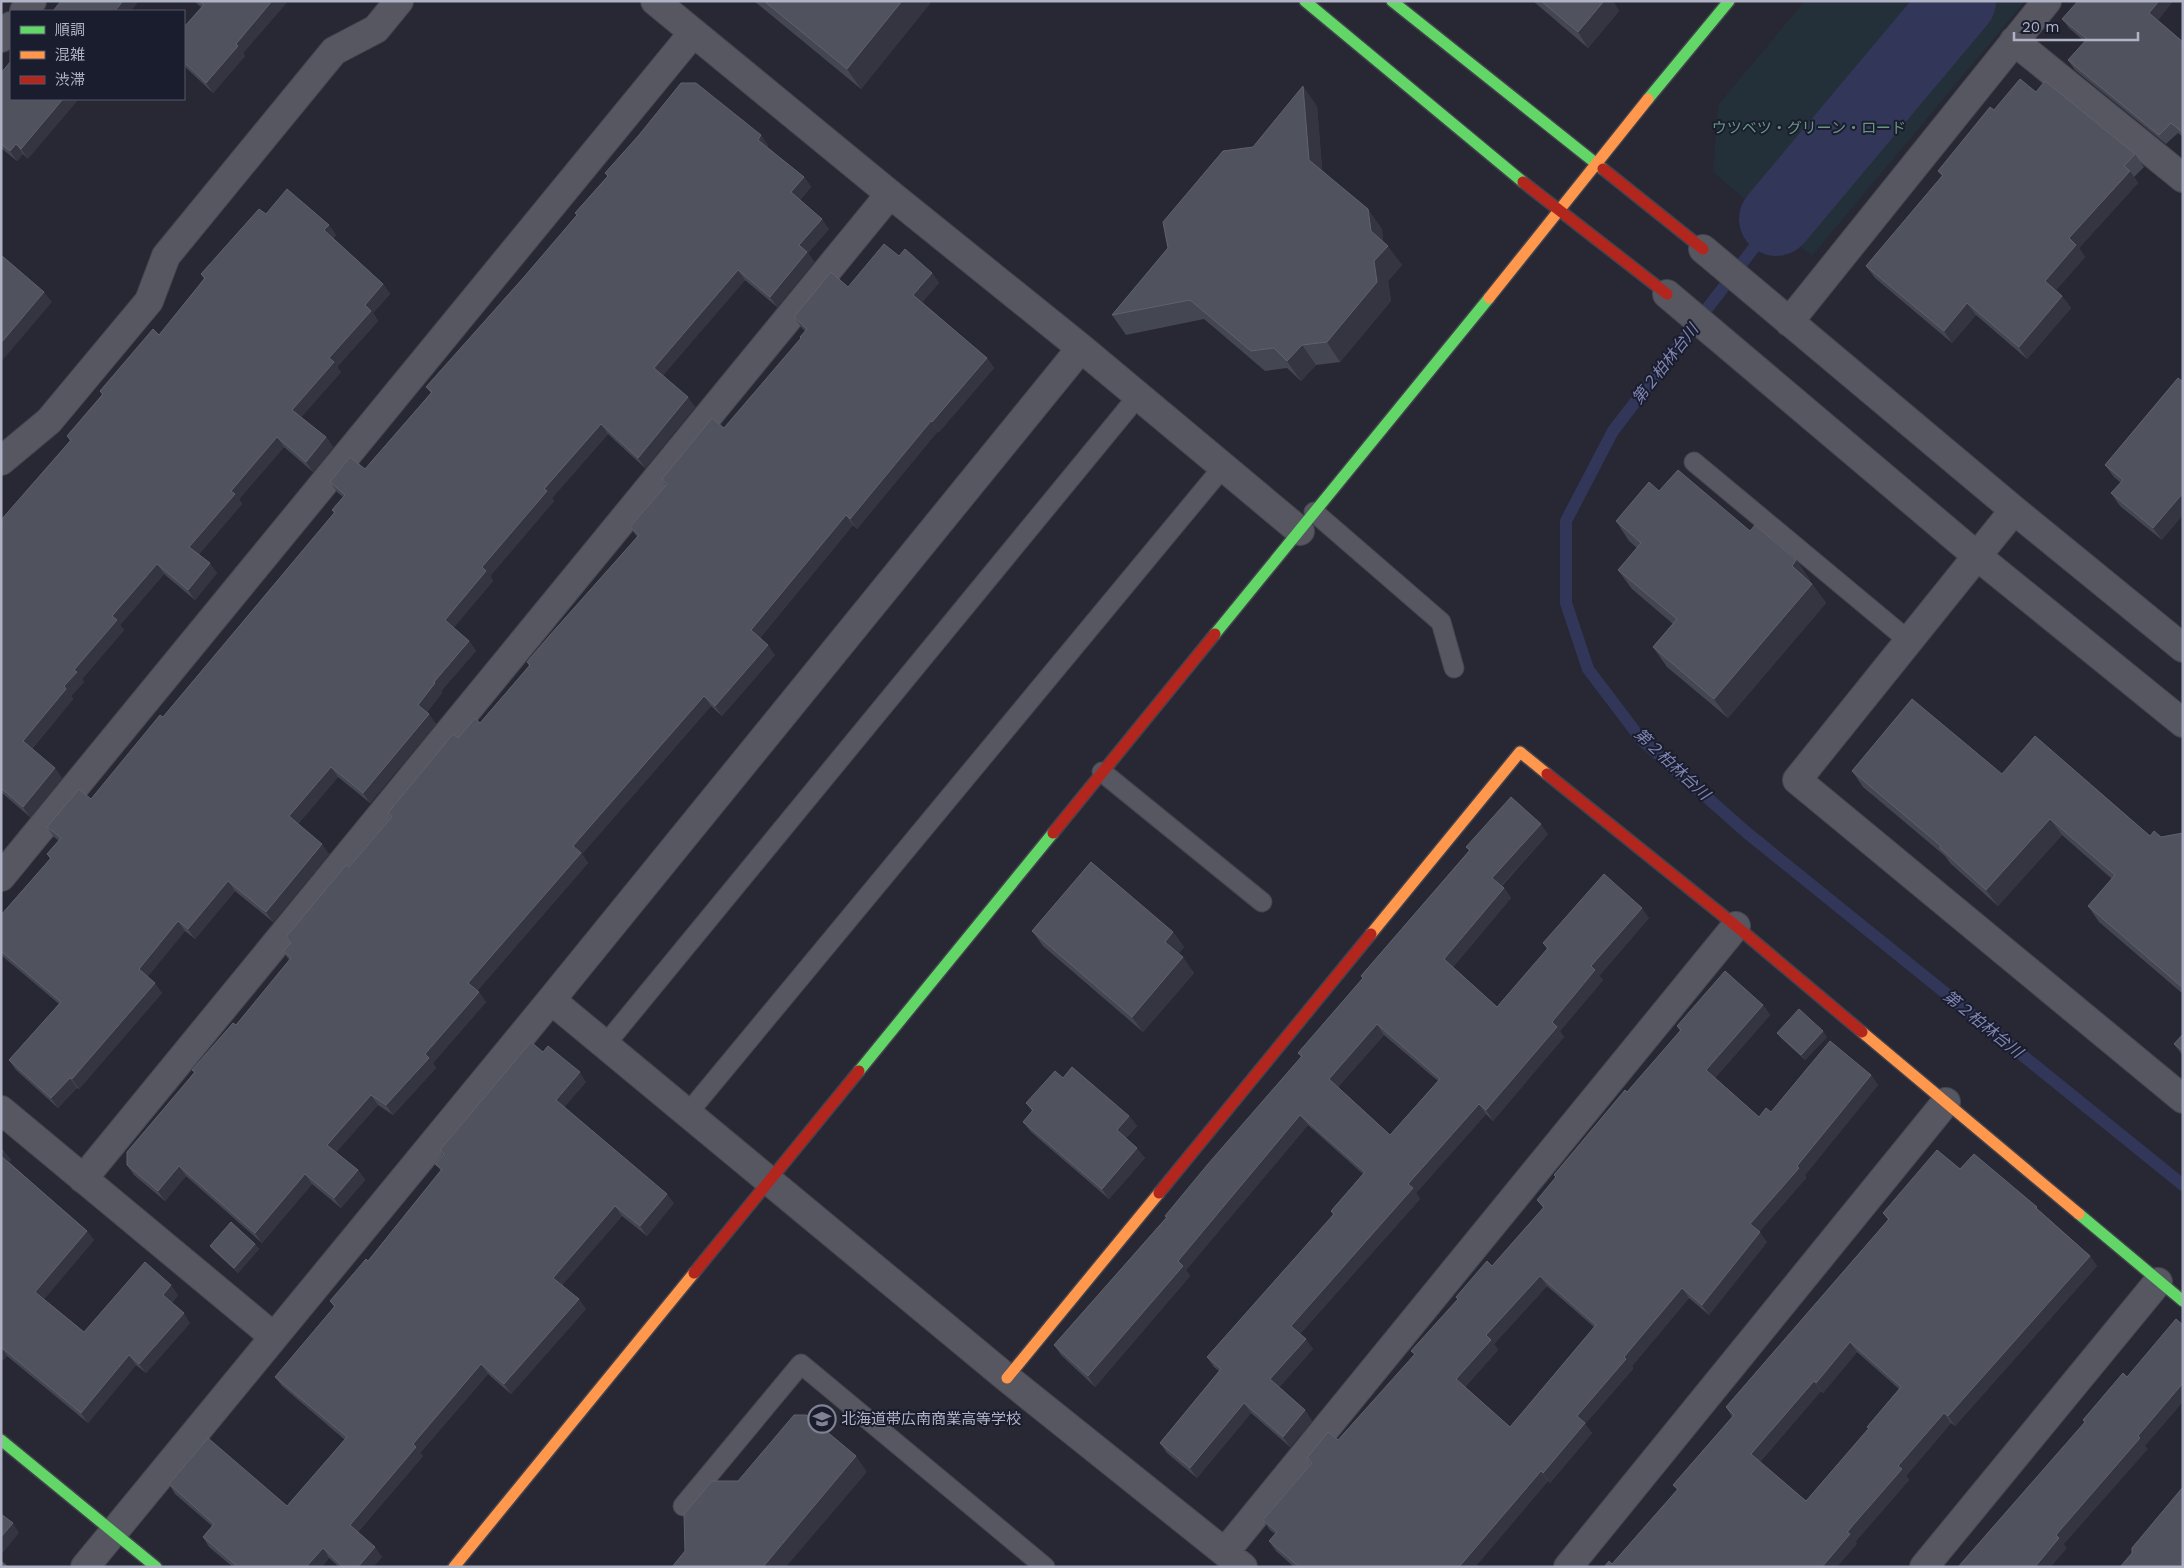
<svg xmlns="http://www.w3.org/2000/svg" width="2184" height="1568" viewBox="0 0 2184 1568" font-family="'Work Sans','Noto Sans JP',sans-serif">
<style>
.green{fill:#243039}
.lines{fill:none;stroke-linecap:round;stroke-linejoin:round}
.stream{stroke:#32375a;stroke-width:12}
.river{stroke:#32375a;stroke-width:74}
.lane-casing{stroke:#44454d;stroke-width:21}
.street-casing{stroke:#44454d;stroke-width:30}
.fast-casing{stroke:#42434d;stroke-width:14}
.slow-casing{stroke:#42434d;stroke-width:14}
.jam-casing{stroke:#42434d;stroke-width:14}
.lane{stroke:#575762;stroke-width:19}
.street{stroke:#575762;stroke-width:28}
.fast{stroke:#63d668;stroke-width:11}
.slow{stroke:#ff974d;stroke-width:11}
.jam{stroke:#b3261e;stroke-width:11}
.wall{fill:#444652;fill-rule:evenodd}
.shaded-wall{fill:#343540}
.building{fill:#50525e;stroke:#5f616e;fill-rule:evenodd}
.labels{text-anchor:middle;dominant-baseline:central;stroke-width:4;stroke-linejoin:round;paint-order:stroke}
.park-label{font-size:15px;fill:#679680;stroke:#1a1d2e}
.poi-label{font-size:15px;fill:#b0b2c6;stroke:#1a1d2e;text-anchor:start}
.water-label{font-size:16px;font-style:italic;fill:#8085b2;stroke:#1a1d2e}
</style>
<rect width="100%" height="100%" fill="#272833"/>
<path class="green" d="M1805,1H2025L1812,256L1713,172L1718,105Z"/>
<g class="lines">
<path class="stream" d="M1776,219L1613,431L1566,521V603L1588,669L1641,739L1746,832L2183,1185"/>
<path class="river" d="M1776,219L1959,1"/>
<g class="lane-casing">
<path id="lane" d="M1694,462L1909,641
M1314,512L1441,622L1454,668
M1102,772L1262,902
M605,1045L1138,396
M688,1113L1223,467
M683,1506L801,1364L1045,1567"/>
</g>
<g class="street-casing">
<path id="street" d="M655,1L890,194L1081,348L1300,531
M24,11L32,1
M1,38L11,26
M2014,41L2183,178
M1703,249L2014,510L2183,648
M1667,294L1977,556L2183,723
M1789,322L2047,1
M1,461L49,421L149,301L166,256L334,51L376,29L399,1
M2014,510L1797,780L2183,1099
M1,877L693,33
M551,1000L1007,1378L1243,1567
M1,1110L274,1337
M83,1179L890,194
M1225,1552L1736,926
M85,1567L551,1000L1081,348
M1568,1567L1946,1102
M1924,1567L2158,1282"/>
</g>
<g class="fast-casing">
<path id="fast" d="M1305,1L1523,182
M1392,1L1603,169
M1648,99L1729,1
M1215,634L1489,298
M859,1071L1053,833
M2079,1214L2183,1301
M1,1440L156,1567"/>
</g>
<g class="slow-casing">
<path id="slow" d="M1489,298L1648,99
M1371,934L1520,752L1547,774
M1862,1032L2079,1214
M1007,1378L1159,1193
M454,1567L694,1273"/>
</g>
<g class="jam-casing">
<path id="jam" d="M1603,169L1703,249
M1523,182L1667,294
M1547,774L1736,926L1862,1032
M1053,833L1215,634
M1159,1193L1371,934
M694,1273L859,1071"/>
</g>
<use href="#lane" class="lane"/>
<use href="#street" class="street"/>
<use href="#fast" class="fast"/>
<use href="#slow" class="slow"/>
<use href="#jam" class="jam"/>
</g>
<path class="wall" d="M194,1H288L243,53L245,56L213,93L184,66V27L201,7Z
M754,1H932L861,89Z
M1533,1H1613L1619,11L1588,48Z
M2173,1L2158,20L2183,42V137L2178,133L2166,144L2075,70L2068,60L2085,42L2069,28L2062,19Z
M1,73L28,159L23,154L17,161L1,148Z
M2036,92L2135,154L2144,167L2134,177L2138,183L2079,248L2085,257L2056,290L2062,296L2071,308L2027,359L1976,315L1952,343L1875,278L1866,266L1942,176L1938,171L1994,110Z
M1317,106L1322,170L1382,229L1383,242L1402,265L1388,281L1391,301L1340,362L1316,365L1301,381L1287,368L1265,371L1204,319L1126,335L1112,315L1253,147Z
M768,145L767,147L804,177L811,187L800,200L829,229L808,253L814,262L777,307L745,280L663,375L695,407L645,468L608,434L552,498L554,501L490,576L493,581L453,628L469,641L476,651L441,691L442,693L427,712L436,724L370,803L338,777L298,824L329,854L273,922L235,891L195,939L185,931L147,977L162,993L79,1089L77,1088L58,1108L16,1070L9,1060L59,1004L1,955V915L50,859L47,854L59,841L54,837L47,827L91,799L163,717L334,513L332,510L343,497L337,492L330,482L365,469L431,393L426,387L524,277L577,216L575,213L608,176L605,173Z
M266,214L329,225L336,235L333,238L383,284L390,294L373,313L378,321L337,367L341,372L301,417L326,437L333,447L313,472L284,447L239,499L242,504L199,554L217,573L195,600L164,574L120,625L124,630L82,679L84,682L71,696L73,699L32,749L62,778L30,817L2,793L1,794V524L2,523L1,521L70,441L67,436L102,395L100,391L159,335L204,279L201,274Z
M899,256L932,273L939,283L922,302L987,358L994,368L939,432L938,431L857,529L853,525L760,638L775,655L722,716L711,706L582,854L588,863L477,991L486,1002L433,1063L436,1068L393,1115L378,1105L336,1152L358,1170L365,1180L341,1208L312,1184L262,1243L186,1176L165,1201L134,1175L127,1165L194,1072L192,1070L236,1025L289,960L283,951L291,943L349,867L391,818L388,813L458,738L480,723L529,666L527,662L637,537L630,527L666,485L662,479L724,428L801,339L805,331L801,327L794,317L848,287Z
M2178,378L2162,540L2120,506L2111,493L2121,483L2114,477L2105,465Z
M1659,491L1750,531L1796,560L1810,580L1809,581L1812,584L1826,603L1728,718L1667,667L1653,647L1673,624L1632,589L1618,570L1637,548L1629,541L1616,521Z
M1852,771L2002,774L2150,836L2161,837L2183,833V994L2099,922L2088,906L2112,879L2062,835L1998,906L1951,864L1945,856L1863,787Z
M1548,834L1502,886L1504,888L1511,898L1453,967L1497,1007L1547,949L1543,943L1649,918L1599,976L1603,980L1560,1031L1564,1037L1493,1121L1486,1114L1416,1193L1420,1199L1300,1334L1313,1349L1279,1387L1305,1410L1312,1421L1290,1447L1251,1413L1197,1478L1167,1453L1160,1443L1219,1371L1214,1367L1207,1357L1333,1215L1331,1211L1363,1174L1308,1125L1186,1270L1190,1276L1095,1387L1061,1355L1054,1345L1166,1218L1165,1216L1301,1057L1298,1053L1363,979L1361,976L1469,851L1466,847ZM1384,1035L1438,1081L1390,1135L1338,1087Z
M1032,931L1173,932L1184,947L1179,953L1194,973L1143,1032L1043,946Z
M1763,1005L1770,1015L1715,1078L1759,1117L1871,1075L1878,1085L1805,1175L1806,1178L1759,1232L1767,1242L1709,1315L1689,1298L1632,1366L1633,1369L1585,1424L1592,1433L1550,1483L1548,1481L1475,1567H1294L1276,1551L1269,1541L1275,1534L1270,1530L1263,1520L1311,1464L1307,1458L1338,1440L1415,1355L1411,1351L1458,1300L1456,1297L1492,1266L1543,1208L1537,1200L1556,1177L1554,1175L1627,1092L1680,1031L1677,1026ZM1547,1286L1594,1327L1510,1427L1465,1387L1498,1350L1494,1344Z
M1777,1033L1827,1037L1805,1060L1781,1038Z
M2183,1034V1056L2174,1044Z
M543,1052L586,1082L564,1107L674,1203L647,1236L622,1216L562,1285L586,1309L511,1394L488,1374L420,1453L423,1456L358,1532L382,1557L373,1567H339L329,1558L322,1567H233L209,1547L203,1537L212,1526L175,1494L169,1484L287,1506L345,1440L282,1386L275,1377L334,1307L330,1301L368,1261L441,1171L435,1164L443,1155L440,1150Z
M1063,1078L1129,1116L1137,1126L1126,1138L1145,1158L1109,1199L1031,1132L1023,1122L1032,1111L1026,1103Z
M1,1148L11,1160L9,1162L87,1231L94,1240L44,1299L84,1332L178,1295L172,1303L190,1323L146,1373L136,1365L88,1423L7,1356L1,1362Z
M1960,1169L2041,1212L2090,1256L2097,1266L1955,1426L1951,1423L1906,1476L1909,1480L1855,1542L1857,1544L1612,1564L1677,1490L1673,1485L1732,1417L1726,1407L1888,1220L1883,1213ZM1857,1352L1899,1389L1867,1427L1869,1429L1806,1501L1760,1462L1821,1391L1823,1393Z
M255,1244L259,1249L238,1273L214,1251L210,1246Z"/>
<path class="shaded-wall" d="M123,1H139L131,11H115Z
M272,1H288L243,53L245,56L213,93L206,83L236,44Z
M902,1H932L861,89L847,69Z
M1604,1H1613L1619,11L1588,48L1578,32Z
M2159,1H2173L2156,22L2149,13Z
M1303,86L1317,106L1323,179L1309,160Z
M63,99H79L28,159L21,149Z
M761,135L768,145L765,150L758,140Z
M16,144L23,154L17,161L10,151Z
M2130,171L2138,183L2079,248L2085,257L2053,293L2045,281L2069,238Z
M804,177L811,187L798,202L791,192Z
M1368,209L1382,229L1384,250L1388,246L1402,265L1388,281L1391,301L1340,362L1327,342L1371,231Z
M822,219L829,229L808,253L814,262L777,307L770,297L799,245Z
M329,225L336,235L331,240L324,230Z
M738,270L745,280L661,378L654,368Z
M932,273L939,283L920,305L913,295Z
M383,284L390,294L373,313L378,321L337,367L341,372L299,420L292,410L329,358L365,305Z
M44,292L52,302L1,362V343Z
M2062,296L2071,308L2027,359L2019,347Z
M1967,303L1976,315L1952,343L1944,331Z
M1302,345L1316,365L1301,381L1287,361Z
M987,358L994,368L939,432L932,422Z
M688,397L695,407L645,468L638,458Z
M931,421L938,431L857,529L850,519Z
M601,424L608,434L552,498L554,501L490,576L493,581L452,630L445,620L482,567L544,489Z
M277,437L284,447L239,499L242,504L196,557L189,547L231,491Z
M326,437L333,447L313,472L306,462Z
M2183,493V515L2162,540L2153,528Z
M846,515L853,525L758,640L751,630Z
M1796,560L1810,580L1805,586L1792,566Z
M210,563L217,573L195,600L188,590Z
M157,564L164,574L120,625L124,630L82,679L84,682L71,696L73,699L30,751L23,741L64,686L74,670L112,616Z
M1812,584L1826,603L1728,718L1714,699Z
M469,641L476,651L441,691L442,693L425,715L418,705L434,682Z
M768,645L775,655L722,716L715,706Z
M704,696L711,706L582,854L588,863L475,993L468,983L573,846Z
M429,714L436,724L370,803L363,793Z
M331,767L338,777L296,826L289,816Z
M55,768L62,778L30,817L23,807Z
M2050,819L2062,835L1998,906L1986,890Z
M1541,824L1548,834L1499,888L1492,878Z
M322,844L329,854L273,922L266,912Z
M228,881L235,891L195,939L188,929Z
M1504,888L1511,898L1451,969L1444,959Z
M1642,908L1649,918L1599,976L1603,980L1560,1031L1564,1037L1493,1121L1486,1110L1552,1022L1591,966Z
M178,921L185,931L146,979L139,969Z
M1173,932L1184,947L1176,957L1165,942Z
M1183,957L1194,973L1143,1032L1132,1017Z
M155,983L162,993L79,1089L72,1079Z
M479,992L486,1002L433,1063L436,1068L393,1115L386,1105L425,1054Z
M1763,1005L1770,1015L1713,1080L1706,1070Z
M1377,1024L1384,1035L1336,1089L1329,1079Z
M1823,1031L1827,1037L1805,1060L1801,1055Z
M580,1072L586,1082L562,1110L556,1100Z
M1871,1075L1878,1085L1805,1175L1806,1178L1757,1234L1750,1224Z
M70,1078L77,1088L58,1108L51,1098Z
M371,1095L378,1105L334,1155L327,1145Z
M1479,1104L1486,1114L1416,1193L1420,1199L1298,1336L1291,1326L1408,1184Z
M1300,1115L1308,1125L1186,1270L1190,1276L1095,1387L1088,1376L1178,1261Z
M1129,1116L1137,1126L1124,1141L1117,1130Z
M1137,1148L1145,1158L1109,1199L1102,1189Z
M4,1151L11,1160L7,1165L1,1156V1154Z
M179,1166L186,1176L165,1201L158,1191Z
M358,1170L365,1180L341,1208L334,1198Z
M305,1174L312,1184L262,1243L255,1233Z
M667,1194L674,1203L647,1236L640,1226Z
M615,1206L622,1216L560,1288L553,1278Z
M87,1231L94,1240L42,1302L35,1292Z
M1760,1232L1767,1242L1709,1315L1702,1305Z
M255,1244L259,1249L238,1273L234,1268Z
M2090,1256L2097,1266L1955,1426L1948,1416Z
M1540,1276L1547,1286L1494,1344L1498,1350L1463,1389L1456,1379L1486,1335Z
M171,1285L178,1295L170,1305L163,1295Z
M1682,1288L1689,1298L1632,1366L1633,1369L1585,1424L1592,1433L1550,1483L1543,1473L1577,1416L1624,1357Z
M579,1299L586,1309L511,1394L504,1384Z
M184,1313L190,1323L146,1373L139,1364Z
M1306,1339L1313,1349L1278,1389L1270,1379Z
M1850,1342L1857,1352L1823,1393L1816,1383Z
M1,1347L7,1356L1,1362Z
M129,1355L136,1365L88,1423L81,1413Z
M481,1364L488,1374L420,1453L423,1456L356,1534L350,1525L413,1444Z
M1814,1381L1821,1391L1758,1464L1751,1454Z
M2183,1383V1402L2145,1446L2148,1449L2064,1544L2067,1548L2051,1567H2035L2056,1535Z
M1244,1403L1251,1413L1197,1478L1190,1468Z
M1305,1410L1312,1421L1290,1447L1283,1437Z
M1944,1413L1951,1423L1906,1476L1909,1480L1855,1542L1857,1544L1837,1567H1822L1898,1466Z
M856,1456L867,1472L786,1567H763Z
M1541,1471L1548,1481L1475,1567H1459Z
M13,1523L19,1533L1,1555V1537Z
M375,1547L382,1557L373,1567H358Z
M323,1548L329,1558L322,1567H306Z"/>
<path class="building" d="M61,1H123L115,11H53Z
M199,1H272L236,44L238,46L206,83L184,62V27L204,5Z
M764,1H902L847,69Z
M1541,1H1604L1578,32Z
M2078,1H2159L2149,13L2183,42V133L2171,123L2159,135L2068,60L2087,39L2062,19Z
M11,61V99H63L21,149L16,144L10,151L1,144V73Z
M2020,79L2036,92L2045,81L2135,154L2124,166L2130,171L2069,238L2076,245L2045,281L2062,296L2019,347L1967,303L1944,331L1866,266L1943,175L1938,171L1990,107L1994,110Z
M681,83H696L761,135L758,140L804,177L791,192L822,219L799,245L807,252L770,297L738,270L654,368L688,397L638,458L601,424L544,489L547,491L482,567L486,571L445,620L469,641L434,682L435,683L418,705L429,714L363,793L331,767L289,816L322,844L266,912L228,881L188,929L178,921L139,969L155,983L72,1079L70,1078L51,1098L9,1060L61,1002L1,951V915L51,858L47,854L61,838L47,827L79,789L91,799L160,715L163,717L335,512L332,510L345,495L330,482L350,457L365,469L432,392L426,387L524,277L577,215L575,213L608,176L605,173L639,135Z
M1303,86L1309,160L1368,209L1371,231L1388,246L1374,261L1377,282L1327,342L1302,345L1287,361L1274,348L1251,351L1190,300L1112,315L1168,248L1163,222L1223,151L1253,147Z
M287,189L329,225L324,230L383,284L365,305L371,311L329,358L334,362L292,410L326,437L306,462L277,437L231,491L235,494L189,547L210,563L188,590L157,564L112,616L117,620L74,670L77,672L64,686L66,689L23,741L55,768L23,807L1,788V524L3,522L1,520L71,440L67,436L103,394L100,391L153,329L159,335L205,278L201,274L259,209L266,214Z
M884,244L899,256L905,249L932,273L913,295L987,358L932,422L931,421L850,519L846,515L751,630L768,645L715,706L704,696L573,846L581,853L468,983L479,992L425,1054L429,1058L386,1105L371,1095L327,1145L358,1170L334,1198L305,1174L255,1233L179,1166L158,1191L127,1165V1152L195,1072L192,1070L233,1023L236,1025L291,958L283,951L291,943L286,937L346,865L349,867L392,817L388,813L453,734L458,738L475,718L480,723L530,665L527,662L550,635L639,535L630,527L667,484L662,479L712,418L724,428L801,338L800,337L807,329L794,317L831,272L848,287Z
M1,255L44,292L1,343Z
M2178,378L2183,382V493L2153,528L2111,493L2123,480L2105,465Z
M1678,470L1750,531L1755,525L1796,560L1792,566L1812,584L1714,699L1653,647L1677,619L1618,570L1641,543L1616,521L1649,482L1659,491Z
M1912,699L2002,774L2035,736L2150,836L2154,831L2161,837L2183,833V988L2088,906L2115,875L2050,819L1986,890L1940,848L1941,846L1852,771Z
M1511,797L1541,824L1492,878L1504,888L1444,959L1497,1007L1548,948L1543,943L1604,874L1642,908L1591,966L1595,970L1552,1022L1557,1027L1486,1110L1479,1104L1408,1184L1413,1188L1291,1326L1306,1339L1270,1379L1305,1410L1283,1437L1244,1403L1190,1468L1160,1443L1221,1369L1207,1357L1334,1214L1331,1211L1365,1172L1300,1115L1178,1261L1183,1266L1088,1376L1054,1345L1167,1217L1165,1216L1208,1164L1302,1056L1298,1053L1363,978L1361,976L1470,850L1466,847ZM1377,1024L1440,1079L1390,1135L1329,1079Z
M1091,862L1173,932L1165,942L1183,957L1132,1017L1032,931Z
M1725,971L1763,1005L1706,1070L1759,1117L1766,1108L1771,1112L1830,1041L1871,1075L1797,1166L1799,1168L1750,1224L1760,1232L1702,1305L1682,1288L1624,1357L1626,1359L1577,1416L1585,1423L1543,1473L1541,1471L1459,1567H1299L1269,1541L1277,1532L1263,1520L1312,1463L1307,1458L1328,1432L1338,1440L1415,1354L1411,1351L1458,1299L1456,1297L1487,1261L1492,1266L1544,1207L1537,1200L1556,1177L1554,1175L1625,1090L1627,1092L1681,1030L1677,1026ZM1540,1276L1596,1325L1510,1427L1456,1379L1491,1340L1486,1335Z
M1799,1009L1823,1031L1801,1055L1777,1033Z
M2183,1034V1051L2174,1044Z
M531,1042L543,1052L548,1046L580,1072L556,1100L667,1194L640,1226L615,1206L553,1278L579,1299L504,1384L481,1364L413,1444L416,1447L350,1525L375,1547L358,1567H343L323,1548L306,1567H238L203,1537L214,1524L169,1484L208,1438L287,1506L347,1437L275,1377L335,1306L330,1301L366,1259L368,1261L442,1169L435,1164L444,1154L440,1150Z
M1072,1067L1129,1116L1117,1130L1137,1148L1102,1189L1023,1122L1033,1110L1026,1103L1055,1071L1063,1078Z
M1937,1150L1960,1169L1974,1154L2037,1207L2036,1208L2090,1256L1948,1416L1944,1413L1898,1466L1902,1469L1847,1532L1850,1534L1822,1567H1604L1609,1561L1612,1564L1678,1489L1673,1485L1734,1415L1726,1407L1889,1219L1883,1213ZM1850,1342L1901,1387L1867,1427L1869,1428L1806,1501L1751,1454L1814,1381L1816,1383Z
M1,1156L87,1231L35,1292L84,1332L145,1262L171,1285L163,1295L184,1313L139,1364L129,1355L81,1413L1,1347Z
M231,1222L255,1244L234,1268L210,1246Z
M2176,1319L2183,1325V1383L2138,1436L2140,1438L2056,1535L2059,1538L2035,1567H1958L2085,1422L2083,1420L2123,1373L2127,1377Z
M794,1415H807L856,1456L763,1567H672L685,1551L684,1514L712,1481H738Z
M2183,1487V1567H2120L2132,1553V1548Z
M1,1514L13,1523L1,1537Z
M1,1561L8,1567H1Z"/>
<defs>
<g id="school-ring" transform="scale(1.4375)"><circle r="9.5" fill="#1a1d2e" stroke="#808293" stroke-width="1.5"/><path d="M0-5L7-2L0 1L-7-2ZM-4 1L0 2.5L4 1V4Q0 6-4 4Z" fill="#808293"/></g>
</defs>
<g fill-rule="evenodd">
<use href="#school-ring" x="822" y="1419"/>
</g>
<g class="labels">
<g class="park-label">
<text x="1809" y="128">ウツベツ・グリーン・ロード</text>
</g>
<g class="poi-label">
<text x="841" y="1419">北海道帯広南商業高等学校</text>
</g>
<g class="water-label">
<text transform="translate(1665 364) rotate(-52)">第２柏林台川</text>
<text transform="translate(1672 764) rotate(43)">第２柏林台川</text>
<text transform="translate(1983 1024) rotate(39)">第２柏林台川</text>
</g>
</g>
<rect width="2184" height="1568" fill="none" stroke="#b0b2c6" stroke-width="5"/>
<rect x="10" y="10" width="175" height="90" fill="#1a1d2e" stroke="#56596b"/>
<rect x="20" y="26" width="25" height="8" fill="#63d668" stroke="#56596b"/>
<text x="55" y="35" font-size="15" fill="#b0b2c6">順調</text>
<rect x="20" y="51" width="25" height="8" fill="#ff974d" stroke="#56596b"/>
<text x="55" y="60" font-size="15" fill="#b0b2c6">混雑</text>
<rect x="20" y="76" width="25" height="8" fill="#b3261e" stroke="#56596b"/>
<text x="55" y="85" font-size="15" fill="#b0b2c6">渋滞</text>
<path d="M2014 32v8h124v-8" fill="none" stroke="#b0b2c6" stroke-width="2.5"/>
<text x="2022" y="32" font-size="15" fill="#b0b2c6" stroke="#1a1d2e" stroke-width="4" paint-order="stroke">20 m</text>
</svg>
